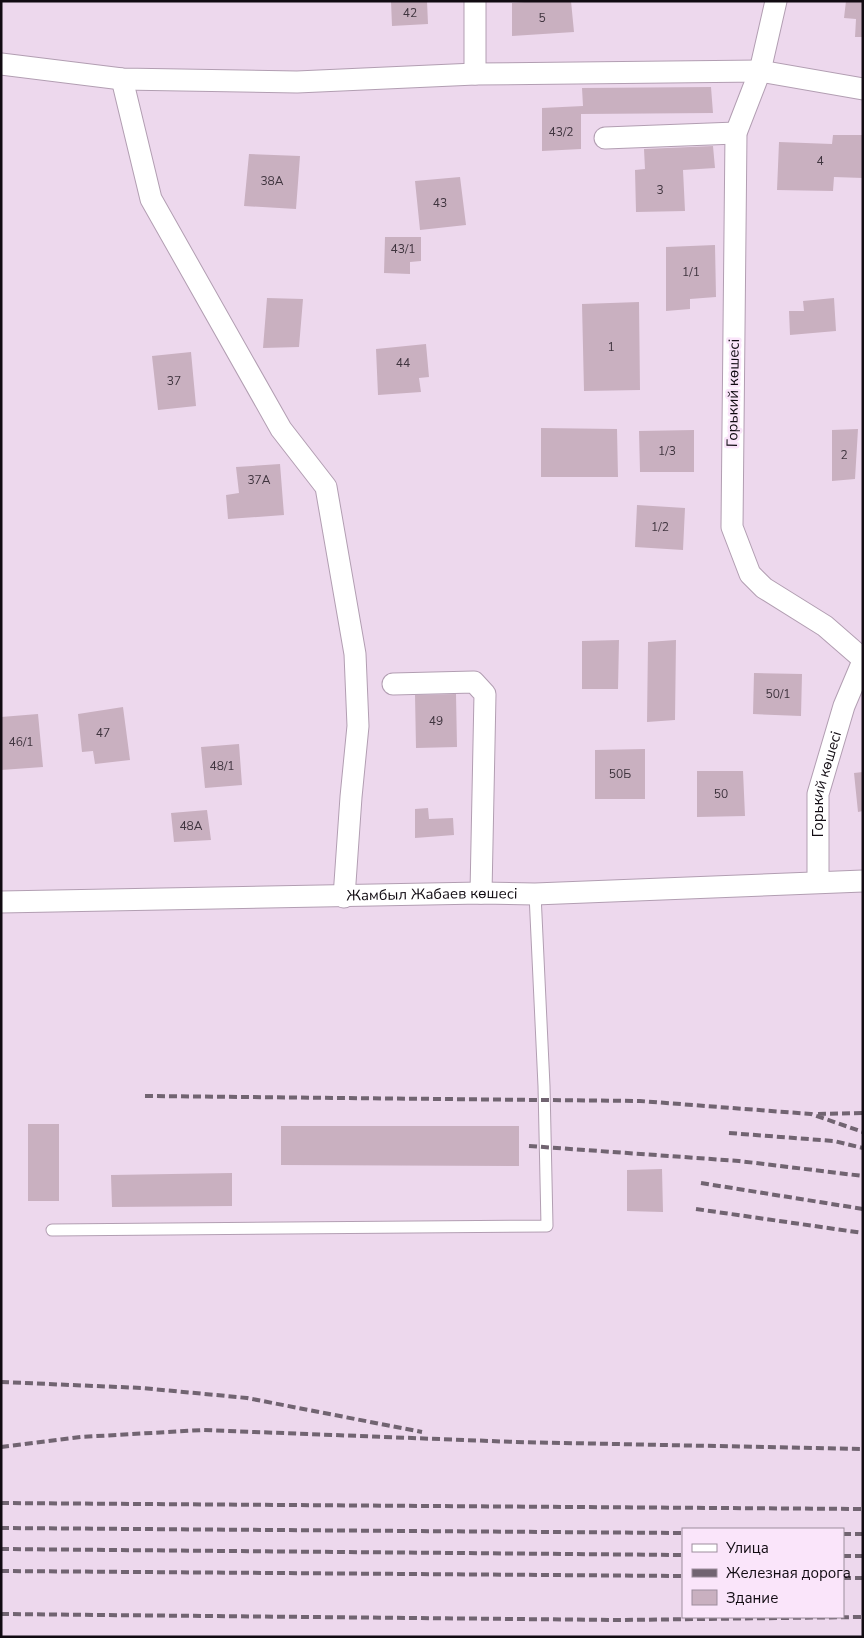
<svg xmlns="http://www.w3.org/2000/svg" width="864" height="1638" viewBox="0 0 864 1638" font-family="'Nunito Sans',sans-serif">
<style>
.building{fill:#c9b0c0}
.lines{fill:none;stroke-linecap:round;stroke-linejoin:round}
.service-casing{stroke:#b29eb2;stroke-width:13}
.minor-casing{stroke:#b29eb2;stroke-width:23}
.service{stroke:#fff;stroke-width:11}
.minor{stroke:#fff;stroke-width:21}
.rail{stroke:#716471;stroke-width:4;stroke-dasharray:8 4;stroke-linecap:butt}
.labels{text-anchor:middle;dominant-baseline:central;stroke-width:5;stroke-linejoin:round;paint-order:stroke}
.number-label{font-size:12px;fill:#3f343e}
.street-label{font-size:15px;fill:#110b12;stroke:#fae5fa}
</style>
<rect width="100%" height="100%" fill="#edd8ed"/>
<path class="building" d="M391,1H427L428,24L392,26Z
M537,1H571L574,32L512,36V3Z
M846,1H863V37H855L856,19L844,18Z
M711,87L713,113L581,114V149L542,151V108L583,106L582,88Z
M833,135H863V178L834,177L833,191L777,190L779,142L832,144Z
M713,146L715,168L683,170L685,211L636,212L635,170L645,169L644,149Z
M249,154L300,156L296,209L244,206Z
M460,177L466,225L420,230L415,181Z
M385,237H421V261L410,262V274L384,273Z
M715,245L716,297L690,299V309L666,311V247Z
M267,298L303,299L299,347L263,348Z
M834,298L836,331L790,335L789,311H804L803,301Z
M639,302L640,390L584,391L582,304Z
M426,344L429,377L419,378L421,392L378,395L376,349Z
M191,352L196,406L158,410L152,356Z
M541,428L617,429L618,477H541Z
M858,429L855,479L832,481V430Z
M694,430V472H640L639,431Z
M280,464L284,515L228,519L226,495L239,493L236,467Z
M637,505L685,508L683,550L635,547Z
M619,640L618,689H582V641Z
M676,640L675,720L647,722L648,642Z
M754,673L802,674L801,716L753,714Z
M456,694L457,747L416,748L415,695Z
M123,707L130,760L95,764L93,751L82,752L78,714Z
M38,714L43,767L1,770V717Z
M239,744L242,785L205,788L201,747Z
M645,749V799H595V750Z
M697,771H743L745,816L697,817Z
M863,772V811L858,812L854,773Z
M428,808L429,819L453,818L454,835L415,838V809Z
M207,810L211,840L174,842L171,813Z
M28,1124H59V1201H28Z
M281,1126H519V1166L281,1165Z
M662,1169L663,1212L627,1211V1170Z
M232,1173V1206L112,1207L111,1175Z"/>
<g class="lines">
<g class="service-casing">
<path id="service" d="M52,1230L547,1226L544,1086L535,894"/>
</g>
<g class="minor-casing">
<g id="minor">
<path d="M776,1L760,71L736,133L732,527L750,574L764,588L825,626L863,659"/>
<path d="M1,64L122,79L297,82L475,74V1"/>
<path d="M475,74L760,71L863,89"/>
<path d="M122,79L151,199L281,429L326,487L355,654L358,726L351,797L344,897"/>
<path d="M605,138L736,133"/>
<path d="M393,684L474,682L485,694L481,893"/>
<path id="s1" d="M818,882V794L844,706L863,661"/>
<path id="s2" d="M1,902L481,893L535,894L863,881"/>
</g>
</g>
<use href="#service" class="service"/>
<use href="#minor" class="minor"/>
<path class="rail" d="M145,1096L640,1101L811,1114L863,1132
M818,1114L863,1113
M729,1133L834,1141L863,1148
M529,1146L739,1161L863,1176
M701,1183L863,1209
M696,1209L863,1233
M1,1382L142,1388L247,1398L422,1432
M1,1447L81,1437L203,1430L516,1442L863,1449
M1,1503L863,1509
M1,1528L683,1533
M843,1534H863
M1,1549L683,1555
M843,1556H863
M1,1571L683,1576
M843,1578H863
M1,1614L619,1620L863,1617"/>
</g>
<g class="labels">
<g class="number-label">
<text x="410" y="13">42</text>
<text x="542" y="18">5</text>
<text x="561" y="132">43/2</text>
<text x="820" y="161">4</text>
<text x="272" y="181">38А</text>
<text x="660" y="190">3</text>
<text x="440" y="203">43</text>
<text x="403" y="249">43/1</text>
<text x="691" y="272">1/1</text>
<text x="611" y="347">1</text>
<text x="403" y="363">44</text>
<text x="174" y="381">37</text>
<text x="667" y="451">1/3</text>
<text x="844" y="455">2</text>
<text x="259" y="480">37А</text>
<text x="660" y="527">1/2</text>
<text x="778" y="694">50/1</text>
<text x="436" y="721">49</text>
<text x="103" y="733">47</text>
<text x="21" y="742">46/1</text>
<text x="222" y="766">48/1</text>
<text x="620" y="774">50Б</text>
<text x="721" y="794">50</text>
<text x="191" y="826">48А</text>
</g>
<g class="street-label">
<text transform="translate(733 393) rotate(-89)">Горький көшесі</text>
<text stroke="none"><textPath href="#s1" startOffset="99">Горький көшесі</textPath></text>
<text stroke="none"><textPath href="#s2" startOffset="431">Жамбыл Жабаев көшесі</textPath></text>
</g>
</g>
<rect width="864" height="1638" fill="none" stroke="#110b12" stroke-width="5"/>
<rect x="682" y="1528" width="162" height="90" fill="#fae5fa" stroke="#9d8e9d"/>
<rect x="692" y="1544" width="25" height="8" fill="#ffffff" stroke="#9d8e9d"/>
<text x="726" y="1553" font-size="15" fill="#110b12">Улица</text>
<rect x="692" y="1569" width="25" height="8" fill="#716471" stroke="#9d8e9d"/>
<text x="726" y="1578" font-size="15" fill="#110b12">Железная дорога</text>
<rect x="692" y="1590" width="25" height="15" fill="#c9b0c0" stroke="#9d8e9d"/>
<text x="726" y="1603" font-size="15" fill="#110b12">Здание</text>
</svg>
